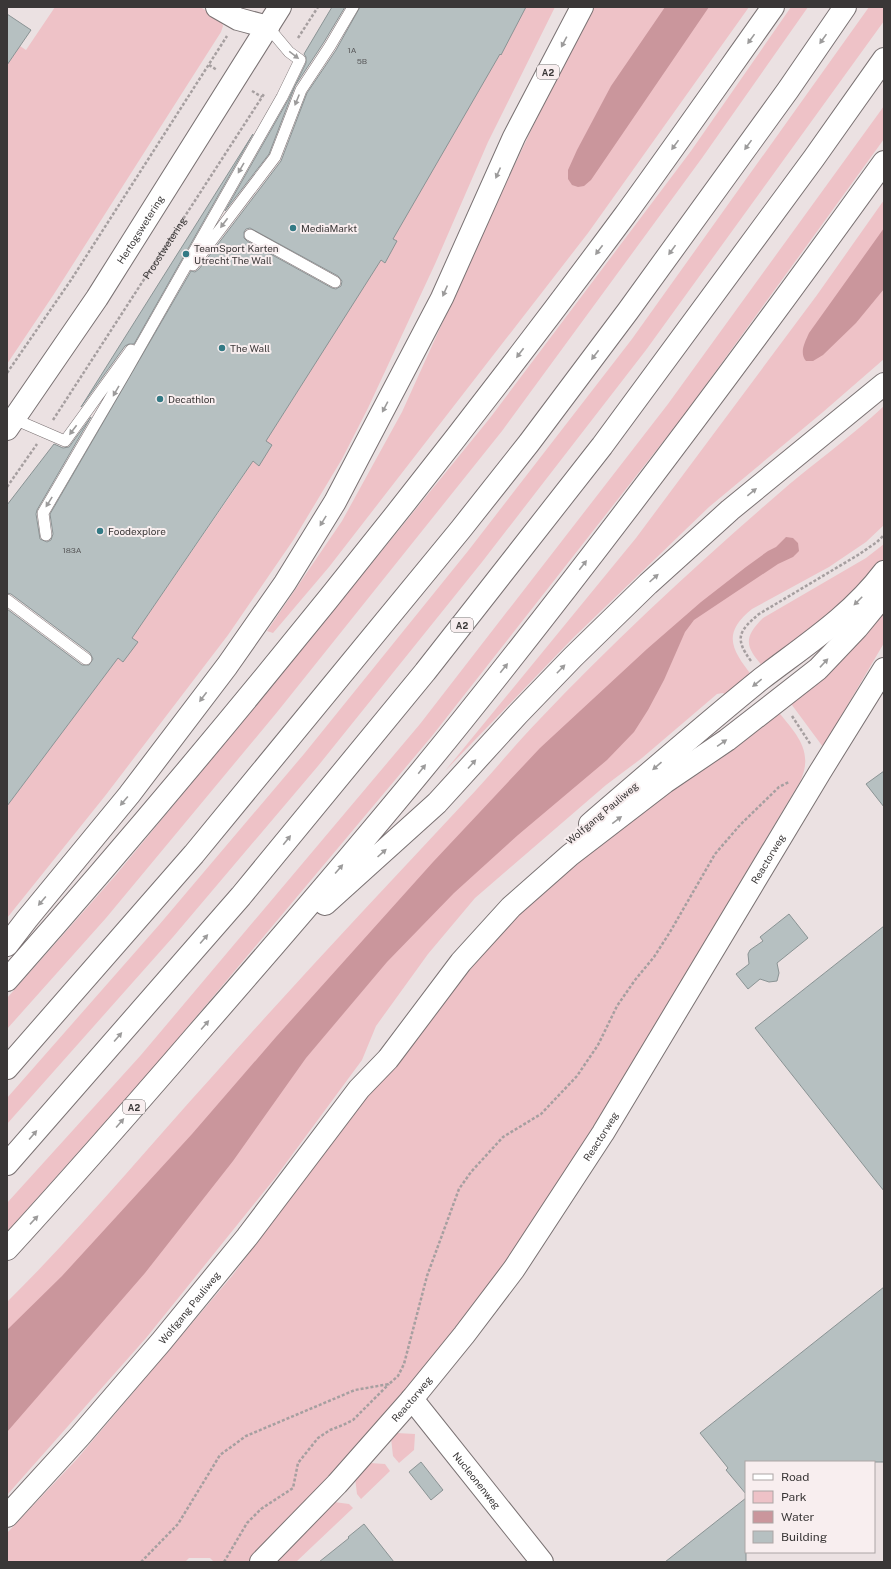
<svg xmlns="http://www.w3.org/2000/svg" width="891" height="1569" viewBox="0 0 891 1569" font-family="'Public Sans',sans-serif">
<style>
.green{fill:#eec2c7}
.water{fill:#ca969c}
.building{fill:#b6c0c1;stroke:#8a9394;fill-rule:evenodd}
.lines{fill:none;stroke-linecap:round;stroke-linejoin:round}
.service-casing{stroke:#7a7273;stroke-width:12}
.minor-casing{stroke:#7a7273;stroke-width:24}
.tertiary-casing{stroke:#7a7273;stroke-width:24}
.secondary-casing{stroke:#7a7273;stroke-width:24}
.motorway-casing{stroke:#7a7273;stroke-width:24}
.path{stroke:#a69fa0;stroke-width:2.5;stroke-dasharray:3 2;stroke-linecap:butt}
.service{stroke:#fff;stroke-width:11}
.minor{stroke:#fff;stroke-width:22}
.tertiary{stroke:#fff;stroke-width:22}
.secondary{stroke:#fff;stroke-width:22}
.motorway{stroke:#fff;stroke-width:22}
.oneway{fill:#9c9b9b}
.poi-dot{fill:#337a85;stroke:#f8eeef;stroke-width:1.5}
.labels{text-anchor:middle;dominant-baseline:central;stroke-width:4;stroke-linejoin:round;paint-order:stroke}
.number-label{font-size:8px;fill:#59595a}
.shield{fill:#f8eeef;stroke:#736e6e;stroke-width:1}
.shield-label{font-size:9px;font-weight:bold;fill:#3a3737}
.poi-label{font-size:10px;fill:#3a3737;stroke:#f8eeef;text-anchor:start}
.street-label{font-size:10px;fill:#3a3737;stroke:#f8eeef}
</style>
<rect width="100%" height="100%" fill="#ebe1e2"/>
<path class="green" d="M55,7H200L221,19L223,26L221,32L54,294L7,364V65L20,46L26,50Z
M520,7H555L488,142L435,264L368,408L342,459L294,539L228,635L105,796L7,918V806L132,638L234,490L284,413L348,310Z
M594,7H749L588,233L329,567L273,633L267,631L342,521L402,412L498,200L554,82Z
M791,7H808L702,158L502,431L278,711L106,918L7,1029V998L115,876L262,698L490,418L691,151Z
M869,7H884V21L646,350L482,562L318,766L173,937L7,1124V1098L159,925L304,754L468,551L632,339Z
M884,106V139L684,415L432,736L154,1067L7,1232V1203L141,1055L420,724L668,404Z
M884,200V359L823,412L709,507L574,637L445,771L636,538L817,295Z
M884,406V525L866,542L829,567L752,609C721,634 732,650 753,677L728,697L723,693L717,694L642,758L606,785L475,898L428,954L376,1026L362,1060L275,1178L146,1338L7,1495V1302C79,1231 143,1153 211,1078C293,985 378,895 463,804C489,777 513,747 539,720C614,641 695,566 777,495C812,464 850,438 884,406Z
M884,544V562L870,580L765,669C747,648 741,640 763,618L866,558Z
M884,606V643L823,747L789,701Z
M776,709C795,733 815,750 800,782L604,1110L506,1263L380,1426L251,1562H214L210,1558H189L185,1562H7V1533L77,1459L232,1276L447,988L552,879Z
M397,1433L415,1434L414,1450L399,1463L393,1456L391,1438Z
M370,1463L385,1464L390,1471L361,1499L357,1494L355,1478Z
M334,1502L349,1504L353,1508L296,1562H276Z"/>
<path class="water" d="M665,7H709L591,180L584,186L578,187L572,185L568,179V170L577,150L611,86Z
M884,228V289L856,323L823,355L813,361H806C799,353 805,342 809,333Z
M786,537L793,538L798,543L799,551L793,557L778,564L694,620L685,632L664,680L648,710L634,732L607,760L518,835L454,893L387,962L306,1058L233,1161L145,1273L7,1432V1330L62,1276L192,1134L276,1037L433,862L540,748L647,649L701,602L746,567L768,551L776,547Z"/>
<path class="building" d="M332,7H345L324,42L295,86L269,154L225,211L288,100L306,63V57L304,54Z
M360,7H526L501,55L500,54L393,239L397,241L385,263L381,260L266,441L272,445L259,466L253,461L132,638L138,642L123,662L118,658L7,806V609L82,665H89L93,659L90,653L11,594L7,593V505L54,444L63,448L69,447L91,417L37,510L36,514L40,539L47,542L51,540L53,534L50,514L191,271L195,272L199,269L281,161L307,93L336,50ZM250,228L338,276L342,281L341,286L336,289L332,288L247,241L244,238V232L246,229Z
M7,14L31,30L7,65Z
M253,134L134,344H129L125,346L81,407Z
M884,771V807L866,784Z
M789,914L808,938L777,963L779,973L777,981L769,982L760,979L748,989L736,974L749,964L748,954L750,950L763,941L760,937Z
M884,926V1191L755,1028Z
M884,1287V1462H746V1494L726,1470L728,1468L700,1433Z
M421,1462L443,1490L431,1500L409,1472Z
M746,1498V1562H665Z
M364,1524L394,1562H319L349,1538L348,1537Z"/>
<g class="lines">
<g class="service-casing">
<path id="service" d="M250,235L335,282
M193,265L275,157L301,90L330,46L353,7
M14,419L65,441L131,350
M46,535L43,513L125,373L282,97L300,60L289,52L268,27
M7,600L86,659"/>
</g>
<g class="minor-casing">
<g id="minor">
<path d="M217,7L238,19L268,27"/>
<path id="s2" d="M412,1399L542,1562"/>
<path id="s3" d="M261,1562L337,1484L412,1399L464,1335L514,1269L603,1133L820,772L884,669"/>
</g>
</g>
<g class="tertiary-casing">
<g id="tertiary">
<path id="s4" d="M7,429L97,298L280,7"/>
</g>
</g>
<g class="secondary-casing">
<g id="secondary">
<path d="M590,824C647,775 703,726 761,679C804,646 851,616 884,572"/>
<path id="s5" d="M7,1516L80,1436L161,1342L247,1237L359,1089L388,1059L461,962L511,907L570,855L665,782L727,740L818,669L857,628L884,595"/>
</g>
</g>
<g class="motorway-casing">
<path id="motorway" d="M325,904L437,803L518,714L573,657L648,584L730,510L884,384
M7,945L27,919L129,795L227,666L285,583L335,502L442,298L514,137L582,7
M7,980C224,734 430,478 625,215C675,146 724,76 773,7
M7,1068L194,854L461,529L529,443L628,311L788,90L845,7
M7,1164L241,896L425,672L602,446L814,158L884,59
M7,1249C72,1178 135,1106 198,1033C287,931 376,828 461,722C607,540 747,352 884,162"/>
</g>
<g class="path">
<path d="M298,38L318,7"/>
<path d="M209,65L217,70"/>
<path d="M252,91L262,97"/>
<path d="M7,373L71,280L227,36"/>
<path id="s1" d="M53,420L264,94"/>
<path d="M7,487L37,444"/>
<path d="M751,661C734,638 739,631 759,614L858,555L877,542L884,535"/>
<path d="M792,716L811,745"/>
<path d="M141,1562L178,1524L220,1455L246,1436L355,1390L389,1384L398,1376L404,1364L427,1276L459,1189L471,1172L503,1137L541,1114L577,1076L598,1045L617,1006L635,980L654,957L670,932L715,854L740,825L779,787L789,782"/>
<path d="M224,1562L247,1523L261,1509L293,1488L298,1463L318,1438L330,1430L343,1425L353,1420L389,1384"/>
</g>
<use href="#service" class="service"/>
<use href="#minor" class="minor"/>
<use href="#tertiary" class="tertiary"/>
<use href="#secondary" class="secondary"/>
<use href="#motorway" class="motorway"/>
</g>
<defs><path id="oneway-solid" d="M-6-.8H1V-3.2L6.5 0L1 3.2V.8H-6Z"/></defs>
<g class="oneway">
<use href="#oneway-solid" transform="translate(751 39) rotate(126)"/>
<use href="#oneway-solid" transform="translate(823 39) rotate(125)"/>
<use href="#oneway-solid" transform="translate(564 42) rotate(118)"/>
<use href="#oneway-solid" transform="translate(294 55) rotate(37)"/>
<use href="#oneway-solid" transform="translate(297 100) rotate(112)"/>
<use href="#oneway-solid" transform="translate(675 145) rotate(126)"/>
<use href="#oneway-solid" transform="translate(748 145) rotate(126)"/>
<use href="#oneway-solid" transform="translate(241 168) rotate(120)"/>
<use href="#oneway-solid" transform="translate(498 173) rotate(114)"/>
<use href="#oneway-solid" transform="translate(224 223) rotate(127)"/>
<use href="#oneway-solid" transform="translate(599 250) rotate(127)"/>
<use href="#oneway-solid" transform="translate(672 250) rotate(126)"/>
<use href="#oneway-solid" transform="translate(445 291) rotate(114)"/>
<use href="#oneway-solid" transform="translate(520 353) rotate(127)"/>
<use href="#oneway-solid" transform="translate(595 355) rotate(127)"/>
<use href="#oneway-solid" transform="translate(116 391) rotate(120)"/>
<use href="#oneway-solid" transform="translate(385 407) rotate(118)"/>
<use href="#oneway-solid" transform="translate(73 430) rotate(127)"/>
<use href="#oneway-solid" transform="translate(752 492) rotate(-39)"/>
<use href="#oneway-solid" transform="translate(49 502) rotate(122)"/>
<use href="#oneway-solid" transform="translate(323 521) rotate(122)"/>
<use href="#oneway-solid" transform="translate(583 565) rotate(-52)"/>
<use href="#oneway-solid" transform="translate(654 578) rotate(-42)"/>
<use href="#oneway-solid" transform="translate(858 601) rotate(135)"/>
<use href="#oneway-solid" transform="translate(824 663) rotate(-47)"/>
<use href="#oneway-solid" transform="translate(504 668) rotate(-51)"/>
<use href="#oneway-solid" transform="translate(561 669) rotate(-46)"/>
<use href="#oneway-solid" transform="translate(757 683) rotate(141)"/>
<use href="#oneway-solid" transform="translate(203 697) rotate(127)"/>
<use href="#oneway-solid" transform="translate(722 743) rotate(-35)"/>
<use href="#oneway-solid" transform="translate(472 764) rotate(-48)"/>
<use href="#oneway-solid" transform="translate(657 766) rotate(139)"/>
<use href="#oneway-solid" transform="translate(422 769) rotate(-51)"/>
<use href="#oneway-solid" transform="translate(124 801) rotate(130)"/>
<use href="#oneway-solid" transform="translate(617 820) rotate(-37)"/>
<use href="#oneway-solid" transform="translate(287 840) rotate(-51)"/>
<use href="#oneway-solid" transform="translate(382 853) rotate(-42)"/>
<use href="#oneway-solid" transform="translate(339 869) rotate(-49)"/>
<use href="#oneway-solid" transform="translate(42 901) rotate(130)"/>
<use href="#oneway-solid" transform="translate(204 939) rotate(-49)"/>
<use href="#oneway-solid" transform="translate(205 1025) rotate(-49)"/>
<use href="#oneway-solid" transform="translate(118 1037) rotate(-49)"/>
<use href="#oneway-solid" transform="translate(120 1123) rotate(-49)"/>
<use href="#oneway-solid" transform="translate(33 1135) rotate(-49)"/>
<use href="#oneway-solid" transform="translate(34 1220) rotate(-47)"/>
</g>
<g class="poi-dot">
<circle cx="293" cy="228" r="4"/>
<circle cx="186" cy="254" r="4"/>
<circle cx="222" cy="348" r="4"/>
<circle cx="160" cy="399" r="4"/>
<circle cx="100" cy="531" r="4"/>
</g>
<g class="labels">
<g class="number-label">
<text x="352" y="50">1A</text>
<text x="362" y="61">5B</text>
<text x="72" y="550">183A</text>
</g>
<g class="shield">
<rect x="537" y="65" width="22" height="14" rx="3"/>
<rect x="451" y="618" width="22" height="14" rx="3"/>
<rect x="123" y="1100" width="22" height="14" rx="3"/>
</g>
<g class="shield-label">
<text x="548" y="72">A2</text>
<text x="462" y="625">A2</text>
<text x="134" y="1107">A2</text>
</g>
<g class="poi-label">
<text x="301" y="228">MediaMarkt</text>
<text x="194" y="248">TeamSport Karten<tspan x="194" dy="12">Utrecht The Wall</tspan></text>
<text x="230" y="348">The Wall</text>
<text x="168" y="399">Decathlon</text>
<text x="108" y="531">Foodexplore</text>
</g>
<g class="street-label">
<text stroke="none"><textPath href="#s4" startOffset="240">Hertogswetering</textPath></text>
<text stroke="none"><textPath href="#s1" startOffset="205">Proostwetering</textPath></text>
<text transform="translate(602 813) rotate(-40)">Wolfgang Pauliweg</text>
<text stroke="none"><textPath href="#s3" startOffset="870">Reactorweg</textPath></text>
<text stroke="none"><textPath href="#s3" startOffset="546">Reactorweg</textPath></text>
<text stroke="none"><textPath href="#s5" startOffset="277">Wolfgang Pauliweg</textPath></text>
<text stroke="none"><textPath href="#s3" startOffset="222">Reactorweg</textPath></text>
<text stroke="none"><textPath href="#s2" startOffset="104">Nucleonenweg</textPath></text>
</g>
</g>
<rect width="891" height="1569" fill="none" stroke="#3a3737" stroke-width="16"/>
<rect x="745" y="1461" width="130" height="92" fill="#f8eeef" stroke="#aca5a5"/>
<rect x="753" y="1474" width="20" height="6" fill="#ffffff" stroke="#aca5a5"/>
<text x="781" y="1481" font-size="12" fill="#3a3737">Road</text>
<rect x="753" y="1491" width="20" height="12" fill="#eec2c7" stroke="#aca5a5"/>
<text x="781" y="1501" font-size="12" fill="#3a3737">Park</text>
<rect x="753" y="1511" width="20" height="12" fill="#ca969c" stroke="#aca5a5"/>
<text x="781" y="1521" font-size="12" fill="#3a3737">Water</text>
<rect x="753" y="1531" width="20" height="12" fill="#b6c0c1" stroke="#aca5a5"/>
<text x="781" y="1541" font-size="12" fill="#3a3737">Building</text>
</svg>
